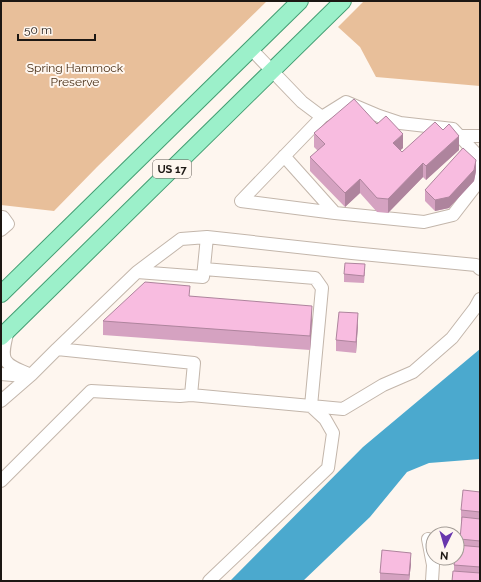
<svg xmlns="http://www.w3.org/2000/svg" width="481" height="582" viewBox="0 0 481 582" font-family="Raleway,sans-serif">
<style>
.green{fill:#e8bf9a}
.water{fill:#4ba9ce}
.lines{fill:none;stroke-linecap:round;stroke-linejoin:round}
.minor-casing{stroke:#c3b6ab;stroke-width:14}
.major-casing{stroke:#449e73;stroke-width:18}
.minor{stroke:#fff;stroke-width:12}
.major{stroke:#9cf0ca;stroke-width:16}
.wall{fill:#d5a2c1}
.shaded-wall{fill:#ae849d}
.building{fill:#f8bce0;stroke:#ae849d}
.labels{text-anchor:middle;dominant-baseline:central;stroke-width:4;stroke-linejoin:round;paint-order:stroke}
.shield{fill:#fef6ef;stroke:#605a55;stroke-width:1}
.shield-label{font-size:11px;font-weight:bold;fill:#1c1713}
.park-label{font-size:12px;fill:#482e15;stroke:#fef6ef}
</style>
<rect width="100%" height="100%" fill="#fef6ef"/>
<path class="green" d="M1,1H267L97,167L54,211L1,205Z
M364,1H480V86L376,77L360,47L338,27Z"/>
<path class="water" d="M480,349V459L429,463L407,472L370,517L303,581H230L363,447Z"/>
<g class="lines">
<g class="minor-casing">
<path id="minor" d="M251,49L302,102L322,117
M346,102L379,116L400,123L453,129L479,157L480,180L453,215L424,222L335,213L241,201L322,117Z
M459,136H480
M284,156L335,213
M1,217H3L8,224L1,230
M137,272L181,239L207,237
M57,349L137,272L203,277L207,237L352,253L476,265L480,269
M1,374L24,376L31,375C1,363 0,361 8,330
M191,395L311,406L322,288L315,278L204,269
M1,401L31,375L57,349L194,363L191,395L180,396L91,391L1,481
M311,406L343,409L383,385L413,372L452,338L475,308L480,299
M428,539L433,565L432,581
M209,581L328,468L333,433L325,419L311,406"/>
</g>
<g class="major-casing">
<path id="major" d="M1,294L300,1
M1,337L343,1"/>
</g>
<use href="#minor" class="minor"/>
<use href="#major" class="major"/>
</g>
<path class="wall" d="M377,124L403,148L400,150L402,152L459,150L426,180L423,177L388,213L377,212L360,193L345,207L310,171V157L318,151L314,147V133Z
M476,171L474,181L449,208L435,211L425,201V190Z
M365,272L364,283L344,282V274Z
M190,296L312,320L310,350L103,335V321Z
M358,324L356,353L336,351V340Z
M480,492V581L454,571V565L460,545L462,521H461V510Z
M411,564L409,581H380V573Z"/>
<path class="shaded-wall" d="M403,134V148L393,157V143Z
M459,136V150L426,180V166Z
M476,160V171L474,181L449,208L435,211V200Z
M423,163V177L388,213V199Z
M360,179V193L345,207V193Z
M312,306V320L310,350V336Z
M358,313V324L356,353V342Z
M411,553V564L409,581V575Z"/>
<path class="building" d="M354,99L377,124L386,116L403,134L393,143L402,152L435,122L443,130L449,124L459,136L426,166L423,163L388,199L377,198L360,179L345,193L310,157L325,144L314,133Z
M463,148L476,160L474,170L449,197L435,200L425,190Z
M345,263L365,264L364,276L344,274Z
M145,282L190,286L189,296L312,306L310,336L103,321Z
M339,312L358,313L356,342L336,340Z
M463,490L480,492V512L461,510Z
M462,517L480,519V541L460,539Z
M457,545L480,547V567L454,565L455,558H457Z
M382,550L411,553L409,575L380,573Z
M453,571L480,573V581H452Z"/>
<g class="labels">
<rect class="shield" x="153" y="160" width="38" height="18" rx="3"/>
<g class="shield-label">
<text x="172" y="169">US 17</text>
</g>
<g class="park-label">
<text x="75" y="68">Spring Hammock<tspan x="75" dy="14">Preserve</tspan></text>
</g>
</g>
<rect width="481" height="582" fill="none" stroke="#1c1713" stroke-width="4"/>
<g transform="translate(445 546) rotate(185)"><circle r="19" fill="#fef6ef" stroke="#a49d97"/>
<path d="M0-3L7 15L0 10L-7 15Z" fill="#6836ad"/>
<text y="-6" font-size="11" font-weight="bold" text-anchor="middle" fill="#1c1713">N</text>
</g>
<path d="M18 34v6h77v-6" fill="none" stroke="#1c1713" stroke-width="2"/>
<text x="24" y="34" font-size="12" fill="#1c1713" stroke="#fef6ef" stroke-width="3" paint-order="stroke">50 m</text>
</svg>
